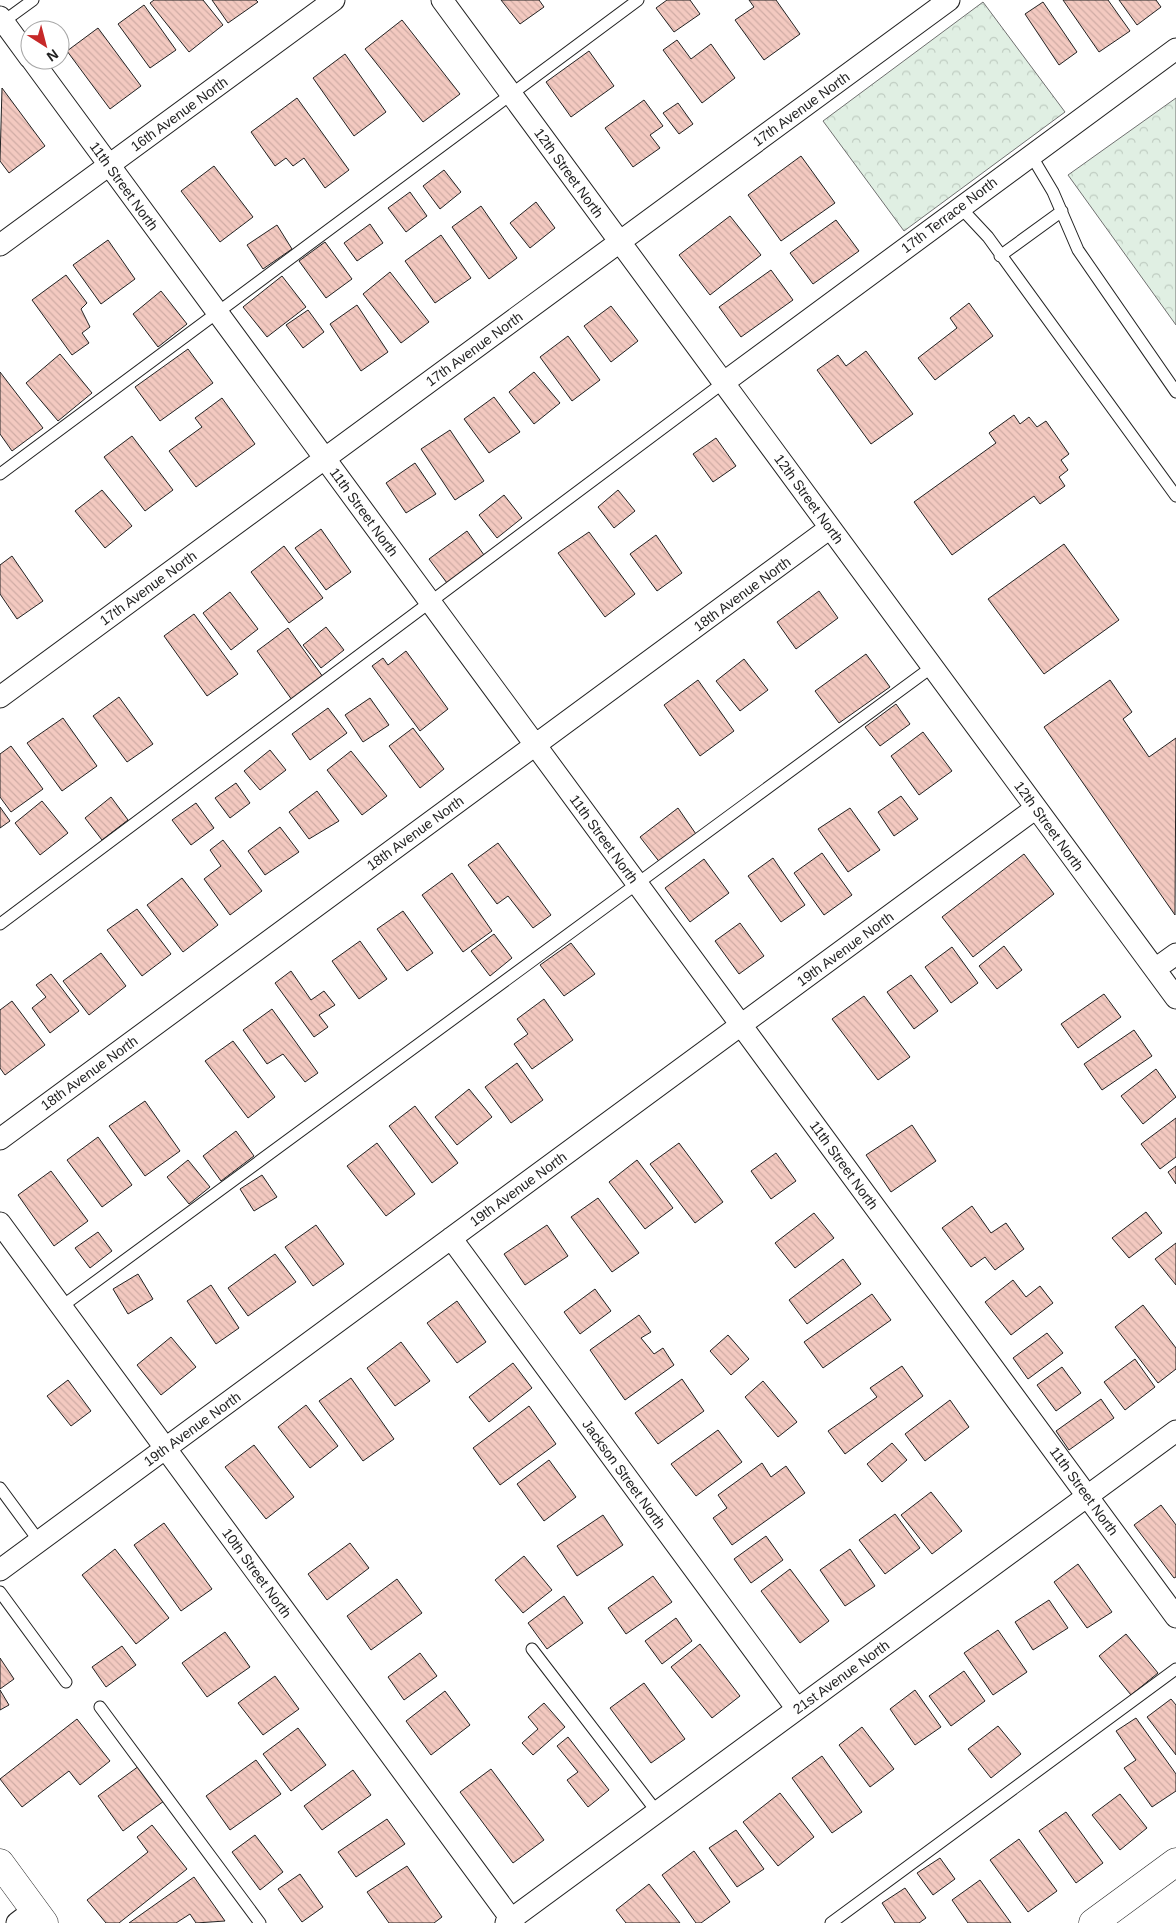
<svg xmlns="http://www.w3.org/2000/svg" width="1176" height="1923" viewBox="0 0 1176 1923" font-family="Helvetica,sans-serif">
<style>
.park{fill:url(#park-crowns);stroke:#6f6f6f}
.building{fill:url(#building-back-hatch);stroke:#222}
.lines{fill:none;stroke-linecap:round;stroke-linejoin:round}
.lane-casing{stroke:#222;stroke-width:13}
.street-casing{stroke:#222;stroke-width:23}
.secondary-casing{stroke:#222;stroke-width:29}
.lane{stroke:#fff;stroke-width:11}
.street{stroke:#fff;stroke-width:21}
.secondary{stroke:#fff;stroke-width:28}
.labels{text-anchor:middle;dominant-baseline:central;stroke-width:4;stroke-linejoin:round;paint-order:stroke}
.street-label{font-size:14px;fill:#222;stroke:#fff}
</style>
<defs>
<pattern id="park-crowns" width="20" height="18" patternUnits="userSpaceOnUse" patternTransform="scale(1.25)"><rect width="20" height="18" fill="#e0efe3"/><path d="M2 6a3 3 0 1 1 6 0M12 15a3 3 0 1 1 6 0" fill="none" stroke="#c0cdc2"/></pattern>
<pattern id="building-back-hatch" width="6" height="6" patternUnits="userSpaceOnUse" patternTransform="scale(1.25)"><rect width="6" height="6" fill="#f3c9c0"/><path d="M-1 5l2 2M0 0l6 6M5-1l2 2" fill="none" stroke="#d0aca5"/></pattern>
</defs>
<rect width="100%" height="100%" fill="#fff"/>
<path class="park" d="M983,2L1065,112L904,231L823,121Z
M1176,98V325L1068,175Z"/>
<path class="building" d="M154,0H203L223,25L189,52L150,3Z
M212,0H256L258,2L228,23Z
M501,0H539L544,7L520,24Z
M667,0H690L700,14L674,32L656,8Z
M749,0H776L800,34L764,60L735,20L754,7Z
M1063,0H1108L1130,31L1099,52Z
M1119,0H1156L1161,7L1137,25Z
M1043,2L1077,52L1059,65L1025,14Z
M144,5L176,50L150,68L118,24Z
M402,20L460,94L423,122L365,49Z
M98,28L141,86L110,109L67,51Z
M677,40L691,59L711,44L735,78L702,103L663,50Z
M589,51L614,86L571,117L546,82Z
M345,54L386,112L354,136L313,78Z
M2,88L45,146L9,173L0,161Z
M297,98L349,170L325,188L304,158L293,166L286,158L275,166L251,132Z
M644,100L663,126L650,135L660,148L633,167L605,128Z
M678,103L693,124L679,134L663,113Z
M801,156L835,203L781,241L748,195Z
M214,166L253,217L220,242L181,191Z
M444,170L461,192L440,209L423,186Z
M410,192L427,216L406,232L388,208Z
M536,202L555,228L530,248L510,223Z
M481,206L517,258L489,279L452,227Z
M730,216L761,255L710,295L679,255Z
M836,220L859,251L813,284L790,253Z
M370,224L383,243L357,261L344,243Z
M277,225L292,249L263,269L247,245Z
M441,235L471,278L435,303L405,261Z
M108,240L135,279L101,304L73,265Z
M325,242L352,279L326,298L299,261Z
M771,270L793,300L741,337L719,307Z
M390,272L429,322L401,343L363,294Z
M66,275L87,303L81,309L90,327L82,333L89,343L72,355L32,300Z
M282,276L306,307L267,337L243,307Z
M161,291L187,324L158,347L133,314Z
M969,303L993,336L935,380L918,358L957,328L950,318Z
M357,305L388,352L361,371L330,324Z
M611,306L638,341L611,362L584,326Z
M308,310L324,332L303,348L286,325Z
M568,336L600,380L572,401L540,357Z
M188,349L213,383L160,421L135,387Z
M866,351L913,414L871,444L817,370L838,355L846,366Z
M60,354L92,393L58,421L26,383Z
M0,372L43,428L12,451L0,434Z
M534,372L560,403L534,424L509,392Z
M494,397L520,432L489,453L464,419Z
M222,398L255,444L196,487L169,451L202,427L195,418Z
M1014,415L1020,424L1029,417L1037,427L1046,421L1069,454L1061,460L1068,470L1059,477L1065,486L1040,504L1034,496L952,555L914,502L996,443L989,433Z
M450,430L484,481L455,500L421,449Z
M132,436L173,490L145,511L104,457Z
M716,438L736,466L713,482L693,454Z
M415,463L436,494L406,513L386,483Z
M102,490L132,526L105,548L75,511Z
M618,490L635,511L614,528L598,507Z
M504,495L522,518L497,538L479,515Z
M321,529L351,572L326,590L295,548Z
M467,531L484,555L447,583L429,559Z
M589,532L635,594L605,617L558,553Z
M656,535L682,573L657,591L630,554Z
M1064,544L1119,620L1044,674L988,599Z
M284,546L323,598L289,623L251,572Z
M12,556L43,601L17,619L0,594V565Z
M819,591L838,618L796,649L777,622Z
M230,592L258,629L231,650L203,613Z
M194,614L238,674L207,696L164,636Z
M326,627L344,650L321,668L303,645Z
M288,628L323,677L292,700L257,651Z
M406,651L448,709L420,731L372,666L383,658L388,665Z
M866,654L890,687L839,723L815,691Z
M744,659L768,690L740,711L716,681Z
M698,680L734,731L700,756L664,705Z
M1110,680L1132,712L1123,719L1149,757L1176,738L1175,915L1044,727Z
M119,697L153,744L127,762L93,716Z
M370,698L389,725L363,742L345,715Z
M896,704L910,724L880,746L865,727Z
M328,708L347,733L310,760L292,734Z
M63,718L97,766L62,791L27,743Z
M413,728L444,769L420,788L389,746Z
M923,732L952,771L919,795L891,756Z
M11,746L43,789L11,812L0,797V754Z
M270,750L286,770L260,790L244,771Z
M351,751L387,796L362,815L327,770Z
M236,783L250,803L230,818L215,798Z
M317,791L339,821L309,839L289,812Z
M901,796L918,819L894,836L878,812Z
M111,797L128,820L102,840L85,818Z
M42,801L68,833L40,855L15,823Z
M196,803L214,828L191,845L172,820Z
M0,807L10,821L0,828Z
M678,808L698,837L661,864L640,837Z
M850,808L880,850L848,872L818,829Z
M280,827L299,852L265,875L248,851Z
M223,840L262,891L230,915L204,879L221,866L210,850Z
M498,843L551,915L533,928L508,896L497,904L468,865Z
M822,853L852,895L824,915L794,873Z
M1024,854L1054,894L973,957L942,917Z
M773,858L805,905L781,922L748,876Z
M704,859L729,893L690,922L665,888Z
M452,873L492,931L463,952L422,895Z
M182,878L218,925L183,952L147,905Z
M137,909L171,954L142,976L107,930Z
M403,911L433,953L407,971L377,929Z
M740,923L764,956L739,974L715,941Z
M494,934L512,958L490,976L471,951Z
M360,941L387,979L359,999L332,961Z
M571,943L595,974L564,996L540,965Z
M1004,946L1022,970L997,989L979,966Z
M952,947L978,983L951,1003L925,967Z
M101,953L126,986L89,1015L63,981Z
M291,971L311,1000L324,991L335,1005L319,1015L328,1027L314,1037L275,983Z
M51,974L79,1011L50,1033L32,1008L46,997L36,985Z
M911,975L938,1011L914,1029L887,992Z
M1104,994L1121,1017L1078,1048L1061,1024Z
M864,996L910,1057L878,1080L832,1019Z
M544,999L573,1040L532,1069L514,1044L528,1034L517,1019Z
M12,1001L45,1045L5,1075L0,1068V1010Z
M272,1009L318,1073L305,1082L283,1054L267,1064L243,1030Z
M1134,1030L1152,1056L1102,1090L1084,1064Z
M233,1041L275,1097L248,1118L205,1061Z
M517,1063L543,1100L511,1123L485,1087Z
M1156,1069L1176,1097L1143,1124L1121,1096Z
M469,1089L492,1117L457,1145L435,1117Z
M145,1101L180,1151L145,1176L109,1126Z
M415,1106L458,1163L432,1183L389,1126Z
M1176,1118V1157L1160,1169L1141,1144Z
M912,1125L936,1161L891,1192L866,1155Z
M236,1131L254,1156L221,1181L203,1156Z
M98,1137L132,1185L102,1207L67,1160Z
M377,1143L415,1194L386,1216L347,1166Z
M679,1143L723,1202L695,1223L650,1164Z
M776,1153L796,1181L771,1199L751,1171Z
M188,1160L210,1187L189,1204L167,1177Z
M637,1160L673,1208L645,1229L609,1182Z
M1176,1166V1184L1168,1172Z
M51,1171L88,1221L54,1246L18,1195Z
M262,1175L277,1197L254,1211L240,1189Z
M598,1198L639,1253L612,1272L571,1217Z
M972,1206L991,1233L1006,1223L1024,1249L995,1270L985,1257L971,1267L942,1228Z
M1146,1212L1162,1233L1129,1258L1112,1238Z
M814,1213L834,1238L795,1268L775,1243Z
M316,1225L344,1264L313,1286L285,1247Z
M547,1225L568,1256L525,1285L504,1254Z
M98,1232L112,1251L90,1268L75,1248Z
M1176,1243V1285L1155,1259Z
M275,1254L296,1282L248,1316L228,1288Z
M843,1259L861,1284L807,1324L789,1300Z
M138,1274L153,1299L128,1314L113,1289Z
M1013,1280L1026,1297L1040,1286L1053,1303L1011,1335L985,1302Z
M211,1285L239,1328L216,1344L187,1301Z
M595,1289L611,1311L580,1334L564,1312Z
M872,1294L891,1320L823,1368L804,1342Z
M457,1301L486,1342L457,1363L427,1323Z
M1143,1305L1176,1348V1369L1158,1383L1115,1327Z
M639,1315L651,1332L641,1338L654,1354L663,1348L674,1365L625,1400L590,1350Z
M1047,1333L1063,1353L1028,1379L1013,1358Z
M728,1335L749,1359L731,1375L710,1351Z
M171,1337L196,1367L161,1395L137,1365Z
M401,1342L430,1381L395,1406L367,1368Z
M1135,1359L1155,1387L1125,1410L1104,1382Z
M513,1363L532,1388L489,1422L469,1397Z
M902,1366L923,1396L845,1454L828,1431L877,1397L870,1388Z
M1062,1367L1081,1393L1056,1411L1037,1385Z
M351,1378L394,1439L363,1461L319,1401Z
M682,1379L704,1411L658,1444L635,1413Z
M68,1380L91,1411L71,1426L47,1396Z
M763,1381L797,1422L778,1437L745,1397Z
M1101,1399L1114,1418L1069,1450L1056,1431Z
M950,1400L969,1427L925,1461L905,1434Z
M306,1405L338,1446L310,1468L278,1427Z
M529,1406L556,1444L500,1485L473,1448Z
M718,1430L742,1462L696,1496L671,1464Z
M892,1443L907,1460L882,1482L867,1464Z
M254,1445L294,1497L266,1519L225,1467Z
M549,1460L576,1497L544,1521L517,1484Z
M762,1463L771,1477L786,1466L805,1493L732,1545L713,1518L727,1508L718,1495Z
M931,1492L962,1531L932,1554L901,1515Z
M1161,1505L1176,1525V1577L1174,1578L1134,1525Z
M895,1514L920,1548L885,1574L859,1540Z
M603,1515L623,1545L577,1576L557,1546Z
M164,1523L212,1589L181,1611L134,1545Z
M766,1536L783,1560L751,1583L734,1559Z
M350,1543L369,1568L327,1600L308,1574Z
M115,1549L169,1618L136,1644L82,1575Z
M850,1549L875,1586L845,1606L820,1570Z
M524,1556L552,1590L523,1613L495,1580Z
M1078,1564L1112,1612L1087,1628L1054,1582Z
M790,1569L829,1621L800,1643L761,1591Z
M653,1576L672,1602L626,1634L608,1608Z
M397,1579L422,1613L371,1650L347,1616Z
M564,1596L583,1623L547,1649L528,1623Z
M1049,1600L1068,1628L1033,1650L1015,1622Z
M676,1618L692,1641L662,1664L645,1641Z
M998,1630L1027,1672L993,1695L964,1653Z
M225,1632L250,1667L207,1697L182,1663Z
M1126,1634L1158,1673L1131,1695L1099,1656Z
M700,1644L740,1696L712,1718L671,1667Z
M122,1646L136,1665L106,1687L92,1667Z
M420,1653L437,1676L404,1700L388,1677Z
M0,1658L14,1679L0,1689Z
M964,1671L985,1701L951,1726L929,1696Z
M275,1676L299,1709L263,1735L238,1703Z
M644,1683L685,1739L651,1763L610,1708Z
M0,1690L9,1705L0,1710Z
M915,1690L941,1727L915,1745L890,1709Z
M445,1691L470,1725L431,1755L406,1721Z
M1171,1699L1176,1705V1755L1147,1717Z
M544,1703L565,1727L533,1755L522,1743L538,1729L528,1717Z
M1136,1718L1176,1774V1791L1152,1807L1124,1768L1136,1760L1116,1731Z
M77,1719L110,1761L80,1785L69,1771L22,1807L0,1779Z
M998,1726L1021,1754L991,1778L968,1749Z
M862,1727L894,1769L870,1787L839,1745Z
M298,1728L326,1765L291,1791L263,1754Z
M568,1737L609,1790L588,1807L567,1780L578,1772L557,1746Z
M822,1756L862,1812L832,1833L792,1778Z
M256,1760L281,1794L230,1830L206,1796Z
M139,1766L164,1801L123,1831L98,1796Z
M491,1769L544,1840L513,1863L460,1792Z
M353,1770L371,1795L322,1830L304,1806Z
M780,1793L814,1837L778,1866L743,1822Z
M1120,1794L1147,1828L1120,1850L1092,1815Z
M1066,1812L1103,1863L1076,1883L1039,1831Z
M387,1819L405,1844L356,1877L338,1852Z
M152,1825L187,1869L119,1923H106L87,1900L148,1852L137,1837Z
M736,1830L764,1869L737,1887L709,1848Z
M255,1835L283,1872L260,1890L232,1852Z
M1019,1839L1057,1891L1028,1912L990,1860Z
M694,1851L730,1902L701,1923H696L662,1875Z
M940,1858L955,1879L933,1895L917,1873Z
M407,1866L442,1917L434,1923H389L367,1892Z
M300,1874L323,1907L302,1922L278,1889Z
M194,1877L225,1921L196,1923L190,1914L176,1923H129Z
M980,1880L1011,1923H968L952,1900Z
M649,1884L680,1923H626L616,1910Z
M905,1888L926,1918L919,1923H895L882,1903Z"/>
<g class="lines">
<g class="lane-casing">
<path id="lane" d="M0,24L33,0
M1031,155L1053,192L1078,250L1176,392
M960,207L988,237L1176,496
M1000,256L1062,211
M0,474L638,0
M0,924L723,383
M61,1307L932,667
M0,1488L39,1541
M0,1592L66,1682
M532,1649L657,1812
M100,1707L260,1923
M831,1923L1176,1669"/>
</g>
<g class="street-casing">
<path id="street" d="M442,0L1176,998
M0,17L30,58
M32,60L1176,1617
M0,245L334,0
M723,383L1176,49
M0,697L949,0
M1155,969L1176,954
M0,1139L830,528
M0,1223L514,1923
M451,1238L797,1709
M0,1570L1036,808
M17,1923L34,1910
M506,1923L1176,1431"/>
</g>
<g class="secondary-casing">
<path id="secondary" d="M0,1863L44,1923
M1093,1923L1176,1862"/>
</g>
<use href="#lane" class="lane"/>
<use href="#street" class="street"/>
<use href="#secondary" class="secondary"/>
</g>
<g class="labels">
<g class="street-label">
<text transform="translate(801 109) rotate(-36)">17th Avenue North</text>
<text transform="translate(179 114) rotate(-36)">16th Avenue North</text>
<text transform="translate(569 173) rotate(54)">12th Street North</text>
<text transform="translate(124 186) rotate(54)">11th Street North</text>
<text transform="translate(949 215) rotate(-37)">17th Terrace North</text>
<text transform="translate(474 349) rotate(-36)">17th Avenue North</text>
<text transform="translate(809 499) rotate(54)">12th Street North</text>
<text transform="translate(364 512) rotate(54)">11th Street North</text>
<text transform="translate(148 588) rotate(-36)">17th Avenue North</text>
<text transform="translate(742 594) rotate(-36)">18th Avenue North</text>
<text transform="translate(1049 826) rotate(54)">12th Street North</text>
<text transform="translate(415 833) rotate(-36)">18th Avenue North</text>
<text transform="translate(604 839) rotate(54)">11th Street North</text>
<text transform="translate(845 949) rotate(-36)">19th Avenue North</text>
<text transform="translate(89 1073) rotate(-36)">18th Avenue North</text>
<text transform="translate(844 1165) rotate(54)">11th Street North</text>
<text transform="translate(518 1189) rotate(-36)">19th Avenue North</text>
<text transform="translate(192 1429) rotate(-36)">19th Avenue North</text>
<text transform="translate(624 1474) rotate(54)">Jackson Street North</text>
<text transform="translate(1084 1491) rotate(54)">11th Street North</text>
<text transform="translate(257 1573) rotate(54)">10th Street North</text>
<text transform="translate(841 1677) rotate(-36)">21st Avenue North</text>
</g>
</g>
<g transform="translate(45 45) rotate(144)"><circle r="24" fill="#ffffff" stroke="#a7a7a7"/>
<path d="M0-4L9 19L0 12L-9 19Z" fill="#c62828"/>
<text y="-8" font-size="14" font-weight="bold" text-anchor="middle" fill="#222222">N</text>
</g>
</svg>
